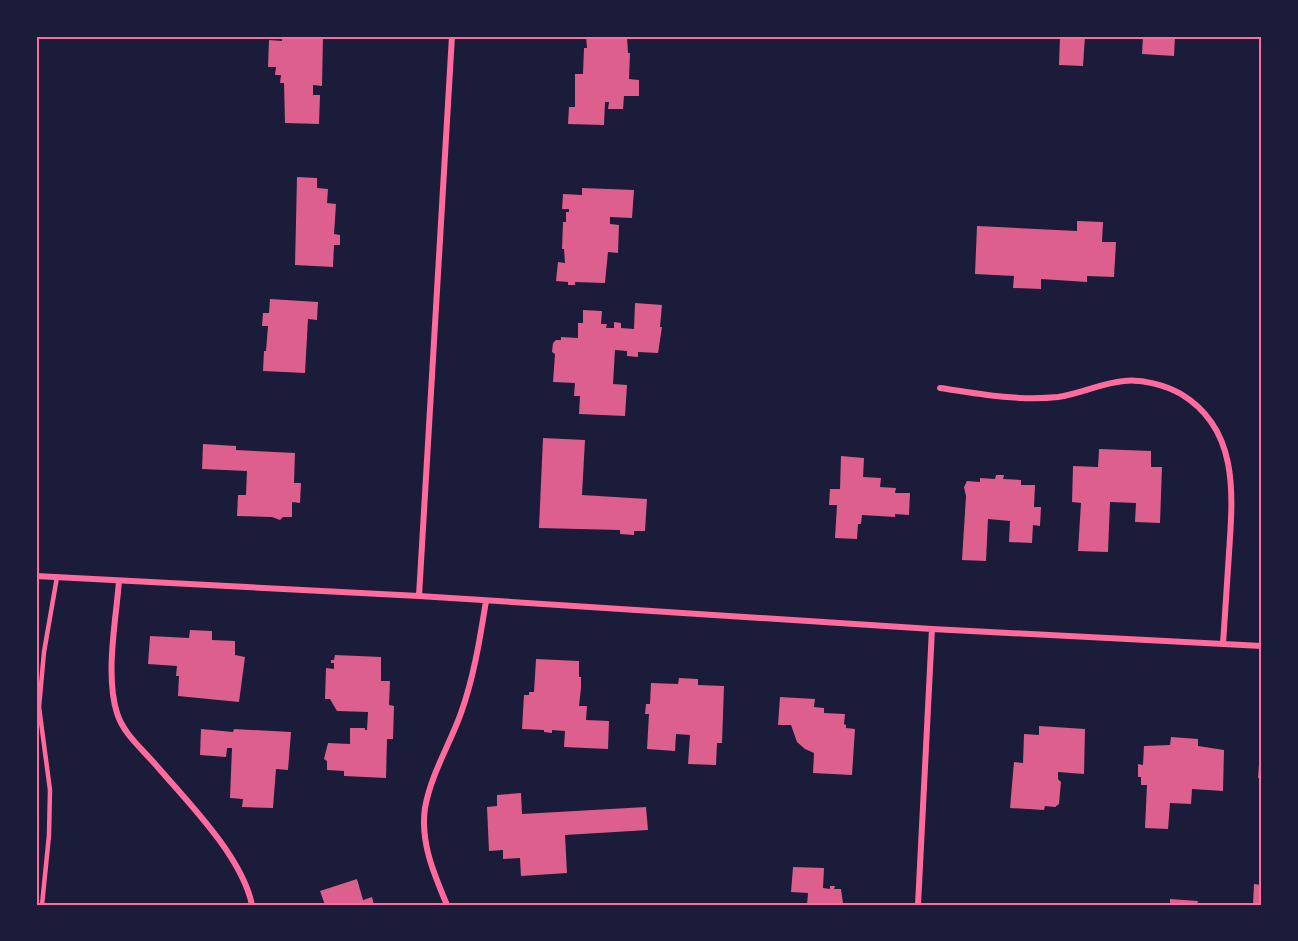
<svg xmlns="http://www.w3.org/2000/svg" width="1298" height="941" viewBox="0 0 1298 941" font-family="'Libre Baskerville',serif">
<style>
.building{fill:#dd5f8e}
.lines{fill:none;stroke-linecap:round;stroke-linejoin:round}
.service{stroke:#ff6b9d;stroke-width:4.5}
.minor{stroke:#ff6b9d;stroke-width:6}
.neatline{fill:none;stroke:#ff6b9d;stroke-width:2}
</style>
<rect width="100%" height="100%" fill="#1b1b3a"/>
<path class="building" d="M282,36H323L322,86L313,85V95H320L319,124L285,123L284,83H280L281,75H275L276,67H268L269,40L282,41Z
M586,36H627L628,53H630L629,79L639,80V96H624L623,109H608L609,102H605L604,125L568,124L569,107H575V74H583L584,48H587Z
M1060,36H1085L1083,66L1059,65Z
M1143,36H1175L1174,56L1142,54Z
M297,177L317,178V188L328,189L327,203L336,204L334,234L340,235V245H334L333,267L295,265Z
M582,188L634,190L632,218L610,217V224L619,225L618,253L608,252L605,283L575,282V285H568V282L556,281L558,262L565,263L564,249H562L563,222H566V212H569V209H562L563,194L582,195Z
M1077,221L1103,222L1102,242H1116L1114,277L1087,276V282L1041,279V289L1013,288L1014,276L975,274L977,226L1077,231Z
M270,299L318,302L317,320L308,319L305,373L263,371L264,351H266L268,326H262L263,313H269Z
M635,303L662,305L660,327H662L658,353L638,352V357L627,356V351L615,350L613,384L627,385L625,416L579,414L580,396H574L575,383L553,382L555,354L552,352L553,343L556,340H561V337L578,338V323H583V310L602,311L601,324H607L606,328H614V322L621,323V328L634,329Z
M543,438L585,440L582,495L647,499L645,531H634V535L620,534V530L539,528Z
M203,444L236,446V450L295,453L294,483H301L300,503L292,502V517H283L280,520L272,517L237,516L238,495H246L247,471L202,469Z
M1099,449L1151,451V467H1162L1160,523L1135,522L1136,503L1110,502L1108,552L1078,551L1081,503L1072,502L1073,466L1098,467Z
M841,456L864,458L863,477L881,478L880,487L896,488L895,493H910L909,515L895,514V517L862,515L861,524H858L857,539L835,538L837,505H829L830,489H840Z
M996,475H1004L1003,479L1021,480V485H1035L1034,507H1041L1040,526L1033,525L1032,543L1009,542L1010,521L988,519L986,561L962,560L966,496L964,487L967,481L980,482V478L995,479Z
M190,630L212,631V640L235,641V655L245,657L239,702L178,696L179,676H176L177,666L148,664L150,636L189,638Z
M335,655L381,657V681H390L389,705L394,706L393,739H387L386,778L344,776V771L327,770V761L324,759L328,743L350,744V728H365V730H367L368,712L337,711L330,699H325L326,668L334,669V663H331V660H334Z
M536,659L579,661V677H581V688L579,706H587L586,720L609,721L608,749L564,747L565,731L552,730V733L544,732V730L522,729L524,695H529V692H534Z
M679,678L698,679V685L724,686L722,743H717L716,765L688,764L690,735L676,734L675,751L647,749L649,714H645L646,704H650L651,683L678,684Z
M780,697L815,699L814,707L824,708V713L845,714L844,724L846,725V728L855,729L852,775L813,773L814,753L805,749L797,742L791,725H778Z
M1039,726L1085,729L1084,774L1058,772V779L1061,782L1059,804L1055,807L1045,806L1044,810L1010,808L1014,762L1023,763L1024,734L1039,735Z
M201,729L233,732L234,729L291,732L288,770L276,769L273,808L242,807L243,799L230,798L232,748H227L226,757L200,755Z
M1171,737L1198,739V746L1224,750L1223,791L1192,789L1191,804L1170,803L1168,829L1145,828L1147,785H1141V777H1138V764L1143,765L1144,746L1170,745Z
M1260,750L1262,751V778H1258Z
M521,793L522,814L646,807L648,830L565,835L567,873L521,876L520,858L503,859V850L489,851L487,807L497,806V795Z
M793,867L824,868L823,888L830,889V886H835L834,889H841L843,903L840,905H807L808,893L791,892Z
M357,879L363,900L372,897L374,905H325L320,891Z
M1254,884L1262,885V905H1253Z
M1170,899L1198,901L1197,905H1170Z"/>
<g class="lines">
<path class="service" d="M42,905L49,835L50,790L39,707L44,652L57,577"/>
<path class="minor" d="M940,388C979,394 1018,401 1058,397C1080,394 1101,383 1124,381C1142,379 1165,385 1181,394C1239,429 1233,494 1229,553C1227,584 1225,614 1223,644
M36,576L419,596L932,629L1262,646
M119,581C116,620 105,675 117,713C123,733 141,748 155,764C187,801 242,856 252,905
M419,596L452,36
M447,905C434,874 420,842 425,808C431,774 450,744 461,713C474,677 480,638 486,601
M918,905L932,629"/>
</g>
<rect width="1298" height="941" fill="none" stroke="#1b1b3a" stroke-width="75"/>
<rect x="38" y="38" width="1222" height="866" class="neatline"/>
</svg>
